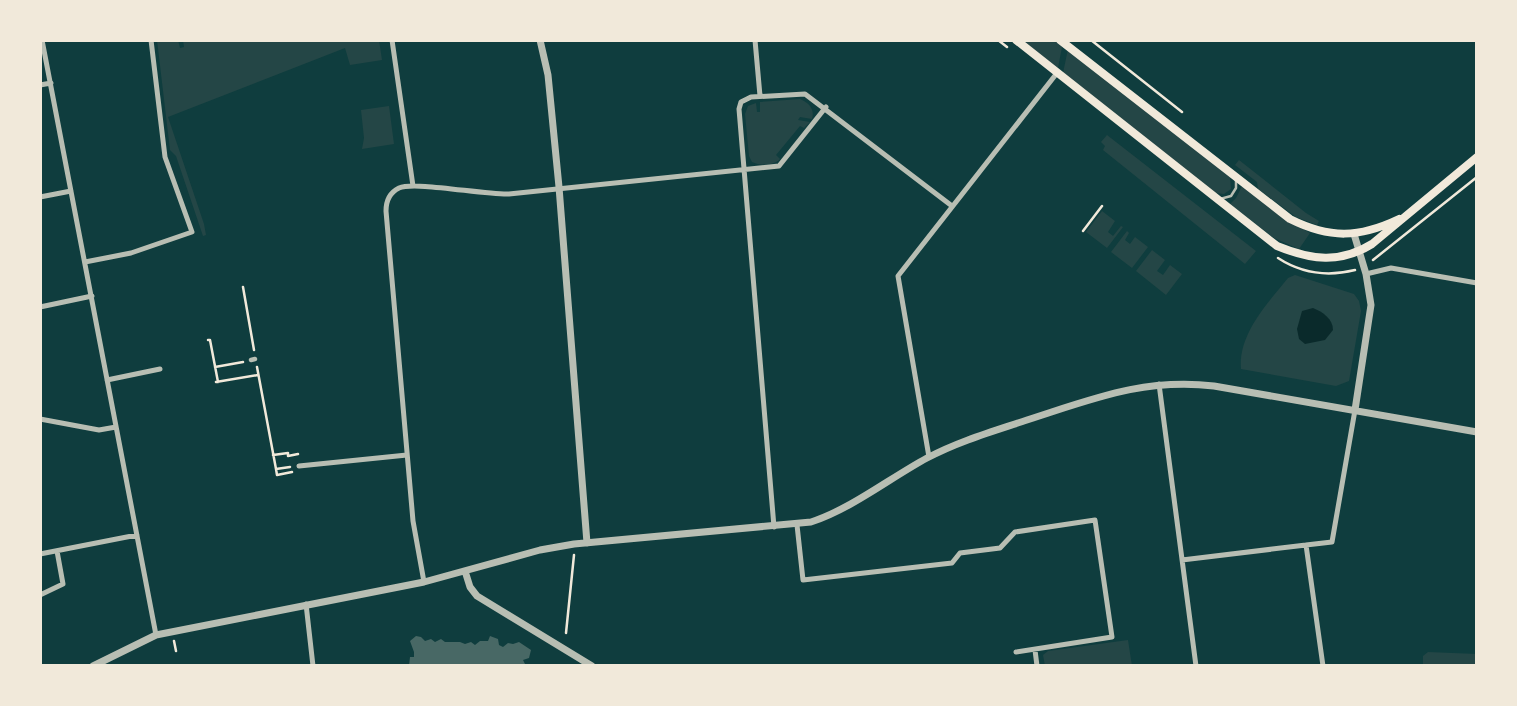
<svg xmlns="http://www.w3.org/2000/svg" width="1517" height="706" viewBox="0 0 1517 706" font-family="'Open Sans',sans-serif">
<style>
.green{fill:#244646}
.water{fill:#0a2a2b}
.building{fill:#486865}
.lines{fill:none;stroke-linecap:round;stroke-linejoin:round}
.path{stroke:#f1e9da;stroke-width:2.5}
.service{stroke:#b8beb3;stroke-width:2.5}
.pedestrian{stroke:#b8beb3;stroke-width:4.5}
.minor{stroke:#b8beb3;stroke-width:5}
.tertiary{stroke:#b8beb3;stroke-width:7}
.secondary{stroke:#f1e9da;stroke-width:8}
</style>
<rect width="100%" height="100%" fill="#0f3d3e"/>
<path class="green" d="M157,40H178L180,48L184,47L183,40H379L382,60L350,65L345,48L168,117L204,224L206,235L203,236L176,156L170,150Z
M1021,40H1059L1062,47L1058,68Z
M1068,49L1230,177L1231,189L1224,194L1215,193L1063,73Z
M800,99C809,103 815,109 812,119L800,117L798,120L810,122L804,128L800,126L776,155L780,159C774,166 760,166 752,162L749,156L745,114L748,106L756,103L757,112H760V102Z
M389,106L394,144L362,149L364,138L361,110Z
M1107,135L1256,251L1245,264L1103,150L1105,146L1101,142Z
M1239,160L1306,213L1319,221L1317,225L1296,217L1258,189L1257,182L1235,165Z
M1242,186L1284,218L1310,233L1299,249L1274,238L1230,204L1236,198Z
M1102,211L1115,221L1108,232L1113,236L1121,226L1123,227L1107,248L1086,232Z
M1127,231L1129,233L1125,240L1130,244L1135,237L1148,247L1132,268L1111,252Z
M1152,250L1165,260L1157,271L1163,275L1170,265L1182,274L1166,295L1136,271Z
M1295,275L1354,294L1359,301L1361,311L1349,381L1336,386L1241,369C1238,334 1268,303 1288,278Z
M1128,640L1132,666H1045L1043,655L1048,651Z
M1428,652L1477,654V666H1423V656Z"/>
<path class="water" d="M1313,308C1323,312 1333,319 1333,330L1325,340L1305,344L1299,339L1297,329L1302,311Z"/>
<path class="building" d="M416,636L421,637L425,641L431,639L435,642L441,639L445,642H460L465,644L471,642L475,645L480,641H488L490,636L498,639L499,645L503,647L508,643L513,644L519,642L531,650L529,658L523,660L526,666H409L410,657H414V652L410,641Z"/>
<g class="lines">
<path class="path" d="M998,40L1007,47
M1091,40L1182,112
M1083,231L1102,206
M1278,258C1301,273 1327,277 1355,270
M1373,260L1477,177
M243,287L254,350
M208,340H210L218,382
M215,367L243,362
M257,367L276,469L290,467
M216,382L258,375
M273,455L288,453V456L298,454
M276,469L277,475L292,472
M566,633L574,555
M174,641L176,651"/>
<path class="service" d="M1220,199L1231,196L1236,188V180"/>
<path class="pedestrian" d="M251,360L255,359"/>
<path class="minor" d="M42,40L156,635
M392,40L413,186
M755,40L760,96
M40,85L51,83
M40,197L71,191
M85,262L131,253L192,232L165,157L151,40
M1366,274L1391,268L1477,283
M40,307L92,296
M107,380L160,369
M1159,384L1196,666
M40,419L99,430L116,427
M929,457L898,276L1057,73
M299,466L407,455
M797,525L803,580L952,563L960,553L1000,548L1015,532L1095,520L1112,637L1016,652
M774,527L739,109L741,102L751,97L805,94L952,206
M40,554L137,535
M1182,560L1306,545
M424,582L413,521L386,211C386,201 389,193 399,188C415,181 484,195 509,194L779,166L826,107
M40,595L63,584L57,551
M306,604L313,666
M1035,650L1037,666
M1323,666L1306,545L1332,542L1355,410"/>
<path class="tertiary" d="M540,40L548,75L559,187L587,543
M1354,234L1366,274L1371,305L1355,410
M465,571L470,587L477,596L592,666
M93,666L156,635L424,582L540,550L574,544L811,522C851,509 890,478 927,458C959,441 994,431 1027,420C1093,399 1143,378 1214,386L1477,432"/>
<path class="secondary" d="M1016,40L1277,246C1311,260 1340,264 1372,244L1477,157
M1060,40L1290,219C1330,239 1359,238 1399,219"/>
</g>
<rect width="1517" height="706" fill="none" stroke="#f1e9da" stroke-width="84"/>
</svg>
